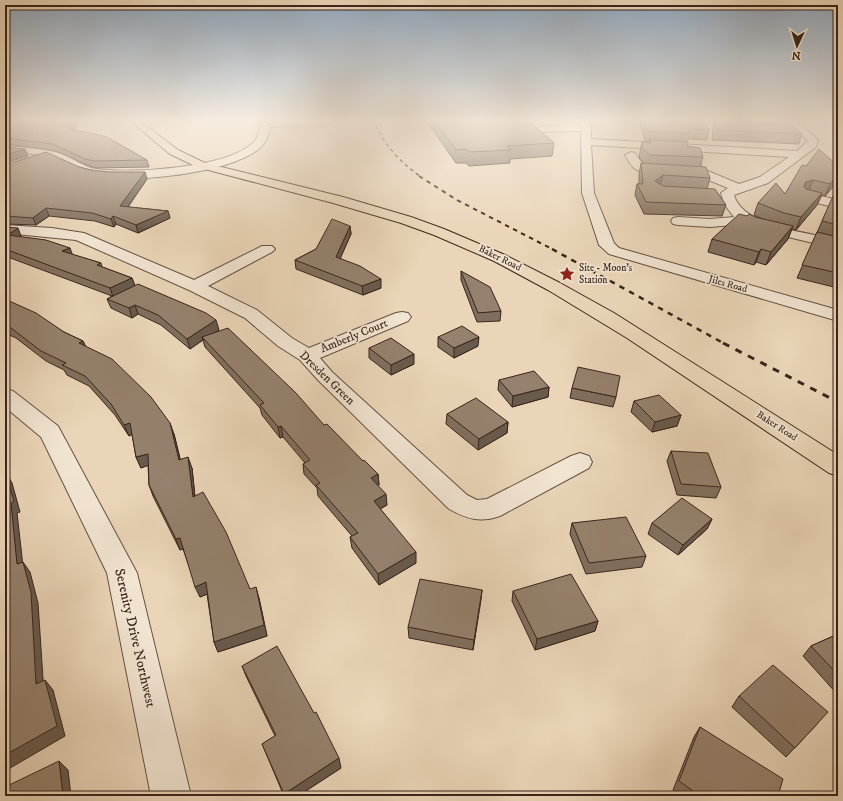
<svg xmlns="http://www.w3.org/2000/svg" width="843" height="801" viewBox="0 0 843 801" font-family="'IM FELL DW Pica',serif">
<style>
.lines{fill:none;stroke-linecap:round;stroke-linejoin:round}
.minor-casing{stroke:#655142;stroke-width:2}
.major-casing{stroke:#39251b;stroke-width:2}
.minor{fill:#f1e4d1;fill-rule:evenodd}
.major{fill:#ead5b8;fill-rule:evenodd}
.rail-far3{stroke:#39251b;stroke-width:1.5;stroke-dasharray:3.5 3.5;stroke-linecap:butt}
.rail-far2{stroke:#39251b;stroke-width:2;stroke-dasharray:4.5 4.5;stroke-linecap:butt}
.rail-far1{stroke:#39251b;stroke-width:2.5;stroke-dasharray:5.5 5.5;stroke-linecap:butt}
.rail{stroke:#39251b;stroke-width:3;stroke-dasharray:7 7;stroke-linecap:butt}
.wall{fill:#806f5e;stroke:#39251b}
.shaded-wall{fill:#685a4c;stroke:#39251b}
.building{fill:#95816d;stroke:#39251b}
.labels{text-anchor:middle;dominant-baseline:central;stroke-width:3.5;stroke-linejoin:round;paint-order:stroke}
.far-street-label{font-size:10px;fill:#39251b;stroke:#f1e4d1}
.far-poi-label{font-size:10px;fill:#39251b;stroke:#f1e4d1;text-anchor:start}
.street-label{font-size:12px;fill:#39251b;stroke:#f1e4d1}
.near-street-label{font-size:14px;fill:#39251b;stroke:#f1e4d1}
</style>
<rect width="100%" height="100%" fill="#ead5b8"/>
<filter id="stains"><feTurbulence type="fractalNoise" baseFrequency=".005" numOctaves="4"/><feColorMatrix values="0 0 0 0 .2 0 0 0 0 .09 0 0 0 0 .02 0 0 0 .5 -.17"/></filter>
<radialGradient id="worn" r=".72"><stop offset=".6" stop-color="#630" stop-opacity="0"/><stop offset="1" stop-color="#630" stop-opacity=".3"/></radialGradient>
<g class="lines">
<g class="minor-casing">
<path id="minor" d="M17,119L48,121L99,119L94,122C76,125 31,134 17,119Z
M258,119H268L269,121L332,119L329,123L326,124L270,127C269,134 266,143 260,148C230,174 133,183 95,177C80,174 69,165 56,160C40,153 22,153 5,152V146C24,147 44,148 62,154C74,158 84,168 96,169C131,174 227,168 253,143C258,138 260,130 261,123Z
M582,119H591V139L797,151L808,141L784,119H794L817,139L818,141L816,147L768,183L734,195C743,227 809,233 838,239V249L751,228L745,224L710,227L678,225L673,224L671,221L673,218L678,217L710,219L734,217L724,204L721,193L728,188L694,174L686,156L688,154H696L703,169L739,184L760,177L789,157L591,145L594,193L614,243L619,248L838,310V321L609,254L599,245L582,193L581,131L542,132L537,129L542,126L581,125Z
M619,119H670L675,122L670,125L623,123L620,122Z
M631,152L635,153C637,156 639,160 642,163C652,171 669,163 676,172C670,180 641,174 634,168C630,165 628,160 625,155Z
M808,193L838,200V208L803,200L801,197L803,194Z
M5,225L52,228L84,233L194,280L262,246H272L275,249L272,252L208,286L257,310L292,338L309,348L396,313L402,312L408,313L411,317L408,321L320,358L332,372L467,495L477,500L487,499L571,456L580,453L589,456L592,462L589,468L500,516C480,523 467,519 449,509L318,380L300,360L278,346L245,318L189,290L76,240L5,233Z
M5,389L13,391L58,426L137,573L191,796H151L107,573L41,437L5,407Z"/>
</g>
<g class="major-casing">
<path id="major" d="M128,119H137L178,150L205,163L343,197L411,217L444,229L505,255L560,283L614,313L838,455V476L829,473L627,338L548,290L494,261L434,235L401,223L333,203L197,167L170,154Z"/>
</g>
<use href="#minor" class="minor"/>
<use href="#major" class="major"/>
<path class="rail-far3" d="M373,119C383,144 399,161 421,177"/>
<path class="rail-far2" d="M419,176L457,200L554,250"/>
<path class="rail-far1" d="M552,249L725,344"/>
<path class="rail" d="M723,343L838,402"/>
</g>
<path class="wall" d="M34,119H72L48,120Z
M186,119H193V123Z
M425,119H528L530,120V122L554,143L552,156L510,159V163L469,166L466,163H456Z
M642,119H702L709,130L707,140L687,139L686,142L687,146L703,157L700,166L710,178L707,189L726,205L722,216L644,214L635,195L637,184H639V174L641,163L645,164L639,158L640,152L642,142L649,143L650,141H645L640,125Z
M714,119H781L778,125L802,134L799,144L712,140Z
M5,124L77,127L72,129L147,160L149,167L96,168L87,165L56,151L5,144Z
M838,141V181L825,196L822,195L817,205L796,230L792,229L788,239L766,265L756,262L754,265L708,252L712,239L755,217L765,220L754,215L758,203L785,194L806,166L836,164L835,149Z
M5,165L79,167L91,170L147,179L128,207L168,211L170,218L138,233L116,224L114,227L95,221L49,216L36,225L5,224Z
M838,185V288L797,278Z
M350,226L351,234L340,258L381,288L363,295L296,269L295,260L316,249Z
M5,227L21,236V237L73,255L101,263L102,267L132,278L135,286L219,330L214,333L324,425L363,461L378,474L379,485L378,486L387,505L380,509L416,563L379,585L352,548L350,537L352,536L318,496L317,488L304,474L303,464L305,463L283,437L280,438L262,415L260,408L205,347L203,340L190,349L161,325L138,314L132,318L111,308L107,299L112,296L5,256Z
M461,271L501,311L500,321L477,322L461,280Z
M5,299L64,332L83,341L86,347L174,434L180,459L192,468L195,496L250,589L259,598L267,636L218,652L214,642L207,594L200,597L183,549L180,550L153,496L149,485L148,465L141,468L136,457L132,434L129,436L115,415L89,386L67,375L64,370L46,361L16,338L5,333Z
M438,337L478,346L454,358L438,347Z
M369,348L414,364L391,375L369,358Z
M499,380L549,387L548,397L512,407L498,390Z
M572,388L616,397L613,407L570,398Z
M634,401L681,415L677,426L652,432L631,412Z
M447,414L508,422L507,433L478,450L446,424Z
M671,451L721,487L716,498L677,495L667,461Z
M712,519L707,529L678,555L648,534L652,523Z
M572,523L646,556L642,567L586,574L570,534Z
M482,590L473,650L409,638L408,627Z
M513,591L598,621L595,631L535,650L512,601Z
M838,634V695L803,656L811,646Z
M242,666L341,768L298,796H284L262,744L275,736L246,676Z
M739,696L819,722L786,757L732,707Z
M700,727L778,796H681L673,790L694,737Z"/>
<path class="shaded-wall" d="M5,119H17V120L5,122Z
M736,119H742L740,124Z
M75,121L77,127L65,133L63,127Z
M25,149L28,156L5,163V155Z
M145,172L147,179L123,214L120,206Z
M663,175L660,186L655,181Z
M838,175V181L825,196L830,184Z
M813,180L808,192L802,193L806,182Z
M822,193L817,205L796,230L801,217Z
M46,208L49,216L36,225L33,218Z
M168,211L170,218L138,233L136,225Z
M113,216L116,224L114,227L111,219Z
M350,226L351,234L337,266L336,257Z
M793,226L788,239L766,265L771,252Z
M18,228L21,236L11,244L8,235Z
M70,248L73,256L62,251Z
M761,249L756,262L754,265L759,252Z
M132,278L135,286L113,297L110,288Z
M381,279V288L363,295L362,286Z
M135,305L138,314L132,318L129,308Z
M216,320L219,330L204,340L202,337L203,340L190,349L187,339Z
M479,337L478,346L454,358V348Z
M83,341L87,351L79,343Z
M414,354V364L391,375V365Z
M549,387L548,397L512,407L513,396Z
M681,415L677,426L652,432L655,422Z
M508,422L507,433L478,450L479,439Z
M130,423L135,433L129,436L124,425Z
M170,423L174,434L183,470L179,460Z
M281,426L283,437L280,438L278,427Z
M148,454L152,464L141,468L136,457Z
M188,457L192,468L196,508L193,497Z
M5,470L12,483L20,512L17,513L24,575L17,564Z
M378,474L379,485L372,489L371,478Z
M386,494L387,505L375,512L374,501Z
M712,519L707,529L678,555L683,545Z
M180,538L184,548L180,550L176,539Z
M416,552V563L379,585L378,574Z
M23,562L30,572L38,603L44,694L36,684Z
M206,582L210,593L200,597L195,587Z
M256,587L259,598L267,636L218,652L214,642Z
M482,590L481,600L473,650L474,640Z
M598,621L595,631L535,650L537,639Z
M45,680L53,690L65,736L5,771V755Z
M339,758L341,768L298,796H284V794Z
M59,761L68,770L71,796H63Z"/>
<path class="building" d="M433,119H528L530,120H527L554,143L507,146L511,150L469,152L467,149L456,150Z
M643,119H702L709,130L689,129V133L647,131Z
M716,119H737H736L743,123L792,125L802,134L715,130Z
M24,121H75L63,127L107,137L147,160L94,161L85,159L53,144L5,138V124Z
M650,140L688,142L687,146L700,148L703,157L650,155L642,148V142L651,143Z
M5,147L25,149L5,155Z
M819,149L838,166V175L830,184L813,180L806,182L804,186L806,189L822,193L801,217L784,213L758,203L776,183L785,194L802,165L806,166Z
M46,152L79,167L91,170L109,172H145L120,206L168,211L136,225L113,216L111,219L92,213L46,208L33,218L5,216V165Z
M641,163L706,167L710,178L663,175L655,181L663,186L715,189L726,205L646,202L637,184H643Z
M833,196L838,197V225L822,221Z
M739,214L747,216L749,214L755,217L793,226L771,252L761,249L759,252L712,239Z
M332,219L350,226L336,257L360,266L381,279L362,286L295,260L316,249Z
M5,227L18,228L8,235L46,240L70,248L62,251L101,263L97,265L132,278L110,288L5,249Z
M817,232L838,237V273L802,265Z
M461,271L490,287L501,311L478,313Z
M138,284L206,313L216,320L187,339L158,315L135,305L129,308L107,299Z
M5,299L36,313L64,332L83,341L79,343L112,359L151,397L170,423L179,460L188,457L193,497L203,492L226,532L250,589L256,587L264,625L214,642L206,582L195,587L180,538L176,539L149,485L148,454L136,457L130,423L124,425L111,404L85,376L62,365L66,363L41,351L11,328L5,325Z
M462,326L479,337L454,348L438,337Z
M228,328L296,393L324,425L327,424L363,461L364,460L378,474L371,478L386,494L374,501L416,552L378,574L350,537L358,533L316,485L320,483L303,464L310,460L281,426L278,427L260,405L264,403L202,337Z
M391,338L414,354L391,365L369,348Z
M578,367L620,376L616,397L572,388Z
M534,371L549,387L513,396L499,380Z
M659,395L681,415L655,422L634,401Z
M476,398L508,422L479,439L447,414Z
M671,451L708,453L721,487L681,484Z
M5,471L14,501L11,503L17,564L23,562L31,592L36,684L45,680L57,726L5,755Z
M682,498L712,519L683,545L652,523Z
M626,517L646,556L589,563L572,523Z
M571,574L598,621L537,639L513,591Z
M420,579L482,590L474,640L408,627Z
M838,634V675L811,646Z
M277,646L314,713L316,712L339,758L284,794L262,744L276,735L242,666Z
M773,665L828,712L795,748L739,696Z
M700,727L783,779L778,796H700L679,781Z
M59,761L63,796H5V787Z
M368,791L372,796H362Z"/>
<linearGradient id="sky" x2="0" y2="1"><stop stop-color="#91a9c0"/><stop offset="0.52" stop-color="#f6ecdf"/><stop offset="1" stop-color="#f6ecdf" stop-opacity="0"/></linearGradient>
<rect width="843" height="231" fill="url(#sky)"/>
<defs>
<g id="sight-bare" transform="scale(1.2)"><path d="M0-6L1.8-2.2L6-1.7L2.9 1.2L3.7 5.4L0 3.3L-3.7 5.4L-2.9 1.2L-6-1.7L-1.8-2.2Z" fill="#8f2418" stroke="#f1e4d1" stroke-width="2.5" paint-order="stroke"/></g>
</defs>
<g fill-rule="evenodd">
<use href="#sight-bare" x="567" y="274"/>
</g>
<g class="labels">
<g class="far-street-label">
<text transform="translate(500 258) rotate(26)">Baker Road</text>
<text transform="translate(728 284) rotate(16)">Jiles Road</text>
<text transform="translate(777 426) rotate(33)">Baker Road</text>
</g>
<g class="far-poi-label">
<text x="579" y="268">Site - Moon's<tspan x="579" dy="12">Station</tspan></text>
</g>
<g class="street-label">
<text transform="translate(354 336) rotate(-22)">Amberly Court</text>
<text transform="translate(327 378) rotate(44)">Dresden Green</text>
</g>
<g class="near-street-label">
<text transform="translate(135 638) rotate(77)">Serenity Drive Northwest</text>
</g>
</g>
<rect width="843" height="801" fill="none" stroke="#ead5b8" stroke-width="20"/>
<rect x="6" y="6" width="831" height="789" fill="none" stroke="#39251b" stroke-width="2"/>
<rect x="10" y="10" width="823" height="781" fill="none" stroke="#39251b"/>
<g transform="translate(797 46) rotate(184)" stroke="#f1e4d1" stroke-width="3" paint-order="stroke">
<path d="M0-3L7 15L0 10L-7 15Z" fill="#39251b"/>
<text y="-6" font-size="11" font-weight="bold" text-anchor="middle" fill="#39251b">N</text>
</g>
<rect width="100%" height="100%" filter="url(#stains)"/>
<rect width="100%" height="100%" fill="url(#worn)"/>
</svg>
